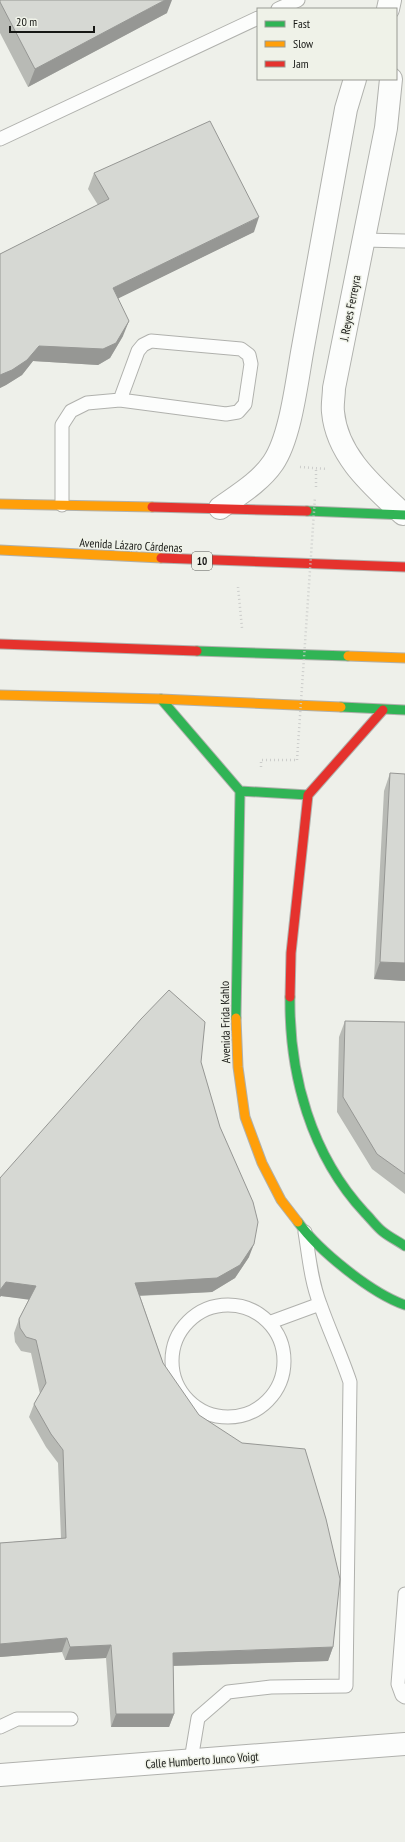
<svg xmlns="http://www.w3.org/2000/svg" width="405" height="1842" viewBox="0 0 405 1842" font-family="'PT Sans Narrow',sans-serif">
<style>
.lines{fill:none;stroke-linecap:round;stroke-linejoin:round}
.lane-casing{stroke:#b0b1ad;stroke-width:15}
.street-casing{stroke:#b0b1ad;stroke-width:24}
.fast-casing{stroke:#b0b1ad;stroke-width:11}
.slow-casing{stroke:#b0b1ad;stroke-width:11}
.jam-casing{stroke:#b0b1ad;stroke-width:11}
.path{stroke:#cccdcb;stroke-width:2.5;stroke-dasharray:1 3;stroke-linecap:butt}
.lane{stroke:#fcfdfc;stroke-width:13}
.street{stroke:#fcfdfc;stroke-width:22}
.fast{stroke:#30b455;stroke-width:9}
.slow{stroke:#ff9f0a;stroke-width:9}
.jam{stroke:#e5322d;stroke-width:9}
.path-bridge{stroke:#cccdcb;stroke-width:2.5;stroke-dasharray:1 3;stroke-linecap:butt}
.wall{fill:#b8bab5}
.shaded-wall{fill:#969794}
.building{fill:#d6d8d3;stroke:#969794}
.labels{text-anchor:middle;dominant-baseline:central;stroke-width:3;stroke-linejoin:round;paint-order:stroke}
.shield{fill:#eff2e8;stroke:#575954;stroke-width:1}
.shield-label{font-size:11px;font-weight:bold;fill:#161714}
.street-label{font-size:12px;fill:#161714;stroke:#eff2e8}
</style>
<rect width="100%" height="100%" fill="#eef0ea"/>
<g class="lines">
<g class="lane-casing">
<path id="lane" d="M278,9L298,0
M0,139L258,18
M364,240L405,241
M62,505V425L71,411L87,403L120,400L226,414L238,412L245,404L251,364L249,355L241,349L151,341L143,345L138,351L120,400
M172 1361a56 56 0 1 1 112 0a56 56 0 1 1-112 0Z
M271,1322L320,1304
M405,1594L398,1684L402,1695L405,1697
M0,1727L17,1719H71
M191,1760L198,1718L228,1692L271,1687L346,1686L350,1382C341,1355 329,1330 320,1304C311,1281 309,1256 305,1232"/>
</g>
<g class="street-casing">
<path id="street" d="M388,9L390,0
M391,79L386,128L334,388C334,396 332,404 333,412C337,456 373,486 403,514
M220,508C238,495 260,482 273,463C291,437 297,379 303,347C317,267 332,188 346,109L355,79
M0,1775L405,1744"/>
</g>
<g class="fast-casing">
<path id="fast" d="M307,511L405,515
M197,651L348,656
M161,699L240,791L236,1018
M341,707L405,710
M240,791L308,795
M290,997C289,1075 311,1155 365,1213C371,1219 376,1226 382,1231C389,1237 398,1241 405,1246
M298,1222C319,1251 371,1293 405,1305"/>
</g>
<g class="slow-casing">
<path id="slow" d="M0,504L152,507
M0,550L161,558
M348,656L405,658
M0,695L161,699L341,707
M236,1018L238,1067L245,1117L262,1163L281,1200L298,1222"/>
</g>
<g class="jam-casing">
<path id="jam" d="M152,507L307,511
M161,558L405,567
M0,644L197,651
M290,997L291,953L308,795L383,710"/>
</g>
<path class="path" d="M300,467L327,469
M316,487V469
M238,587L242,628
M261,767V760H297"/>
<use href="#lane" class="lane"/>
<use href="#street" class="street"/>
<use href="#fast" class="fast"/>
<use href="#slow" class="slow"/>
<use href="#jam" class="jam"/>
<path class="path-bridge" d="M297,760L315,497"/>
</g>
<path class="wall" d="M0,0L167,13L28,87L0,33Z
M94,173L254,232L118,298L123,336L110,358L98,365L33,361L22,375L6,385L0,388V254L98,205L88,189Z
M390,773L405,981L374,979L384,791Z
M345,1021L405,1022V1194L372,1169L337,1112L339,1037Z
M201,1062L249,1257L235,1278L212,1292L140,1296L163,1363L333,1647L328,1661L173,1666L174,1714L169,1727H111L106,1658L65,1660L62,1652L0,1657V1543L61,1538L58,1463L46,1447L29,1417L34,1404L40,1394L31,1353L21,1351L15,1342L14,1333L19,1319L29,1299L1,1296L0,1297V1178Z"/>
<path class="shaded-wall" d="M165,0H172L167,13L28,87L35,69Z
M259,217L254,232L107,304L113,288Z
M129,321L123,336L110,358L98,365L33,361L22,375L6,385L0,388V375L39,346Z
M380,962L405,963V981L374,979Z
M254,1244L249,1257L235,1278L212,1292L130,1296L135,1283Z
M6,1282L36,1286L31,1300L1,1296L0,1297V1290Z
M67,1638L62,1652L0,1657V1644Z
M111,1645L106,1658L65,1660L70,1647Z
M333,1647L328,1661L168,1666L173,1653Z
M116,1714H174L169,1727H111Z"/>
<path class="building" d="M0,0H165L35,69L0,2Z
M210,121L259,217L113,288L129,321L116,343L103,349L39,346L27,360L12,370L0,375V254L109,199L94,173Z
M390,773L405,774V963L380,962Z
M169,990L205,1022L201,1062L220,1127L253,1202L258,1222L254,1244L240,1265L217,1278L135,1283L163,1363L199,1415L242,1443L305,1449L326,1519L340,1579L333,1647L173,1653L174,1714H116L111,1645L70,1647L67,1638L0,1644V1543L66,1538L63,1450L51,1434L34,1404L46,1383L36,1340L26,1337L20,1328L19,1319L36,1286L6,1282L0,1290V1178L141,1019Z
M345,1021L405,1022V1174L377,1154L343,1097Z"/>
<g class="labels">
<rect class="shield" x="192" y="552" width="20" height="18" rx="3"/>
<g class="shield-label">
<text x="202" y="561">10</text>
</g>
<g class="street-label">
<text transform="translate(350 308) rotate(-79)">J. Reyes Ferreyra</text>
<text transform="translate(131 545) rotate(3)">Avenida Lázaro Cárdenas</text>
<text transform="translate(225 1022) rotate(-91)">Avenida Frida Kahlo</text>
<text transform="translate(202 1760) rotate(-4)">Calle Humberto Junco Voigt</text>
</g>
</g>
<rect x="257" y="8" width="140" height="72" fill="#eff2e8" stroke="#989a93"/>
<rect x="265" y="21" width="20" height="6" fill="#30b455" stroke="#989a93"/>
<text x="293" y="28" font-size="12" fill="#161714">Fast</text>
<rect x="265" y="41" width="20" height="6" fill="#ff9f0a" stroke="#989a93"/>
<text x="293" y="48" font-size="12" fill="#161714">Slow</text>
<rect x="265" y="61" width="20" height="6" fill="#e5322d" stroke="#989a93"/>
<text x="293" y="68" font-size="12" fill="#161714">Jam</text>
<path d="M10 26v6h84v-6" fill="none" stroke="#161714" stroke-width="2"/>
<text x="16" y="26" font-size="12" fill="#161714" stroke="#eff2e8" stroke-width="3" paint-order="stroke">20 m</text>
</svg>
